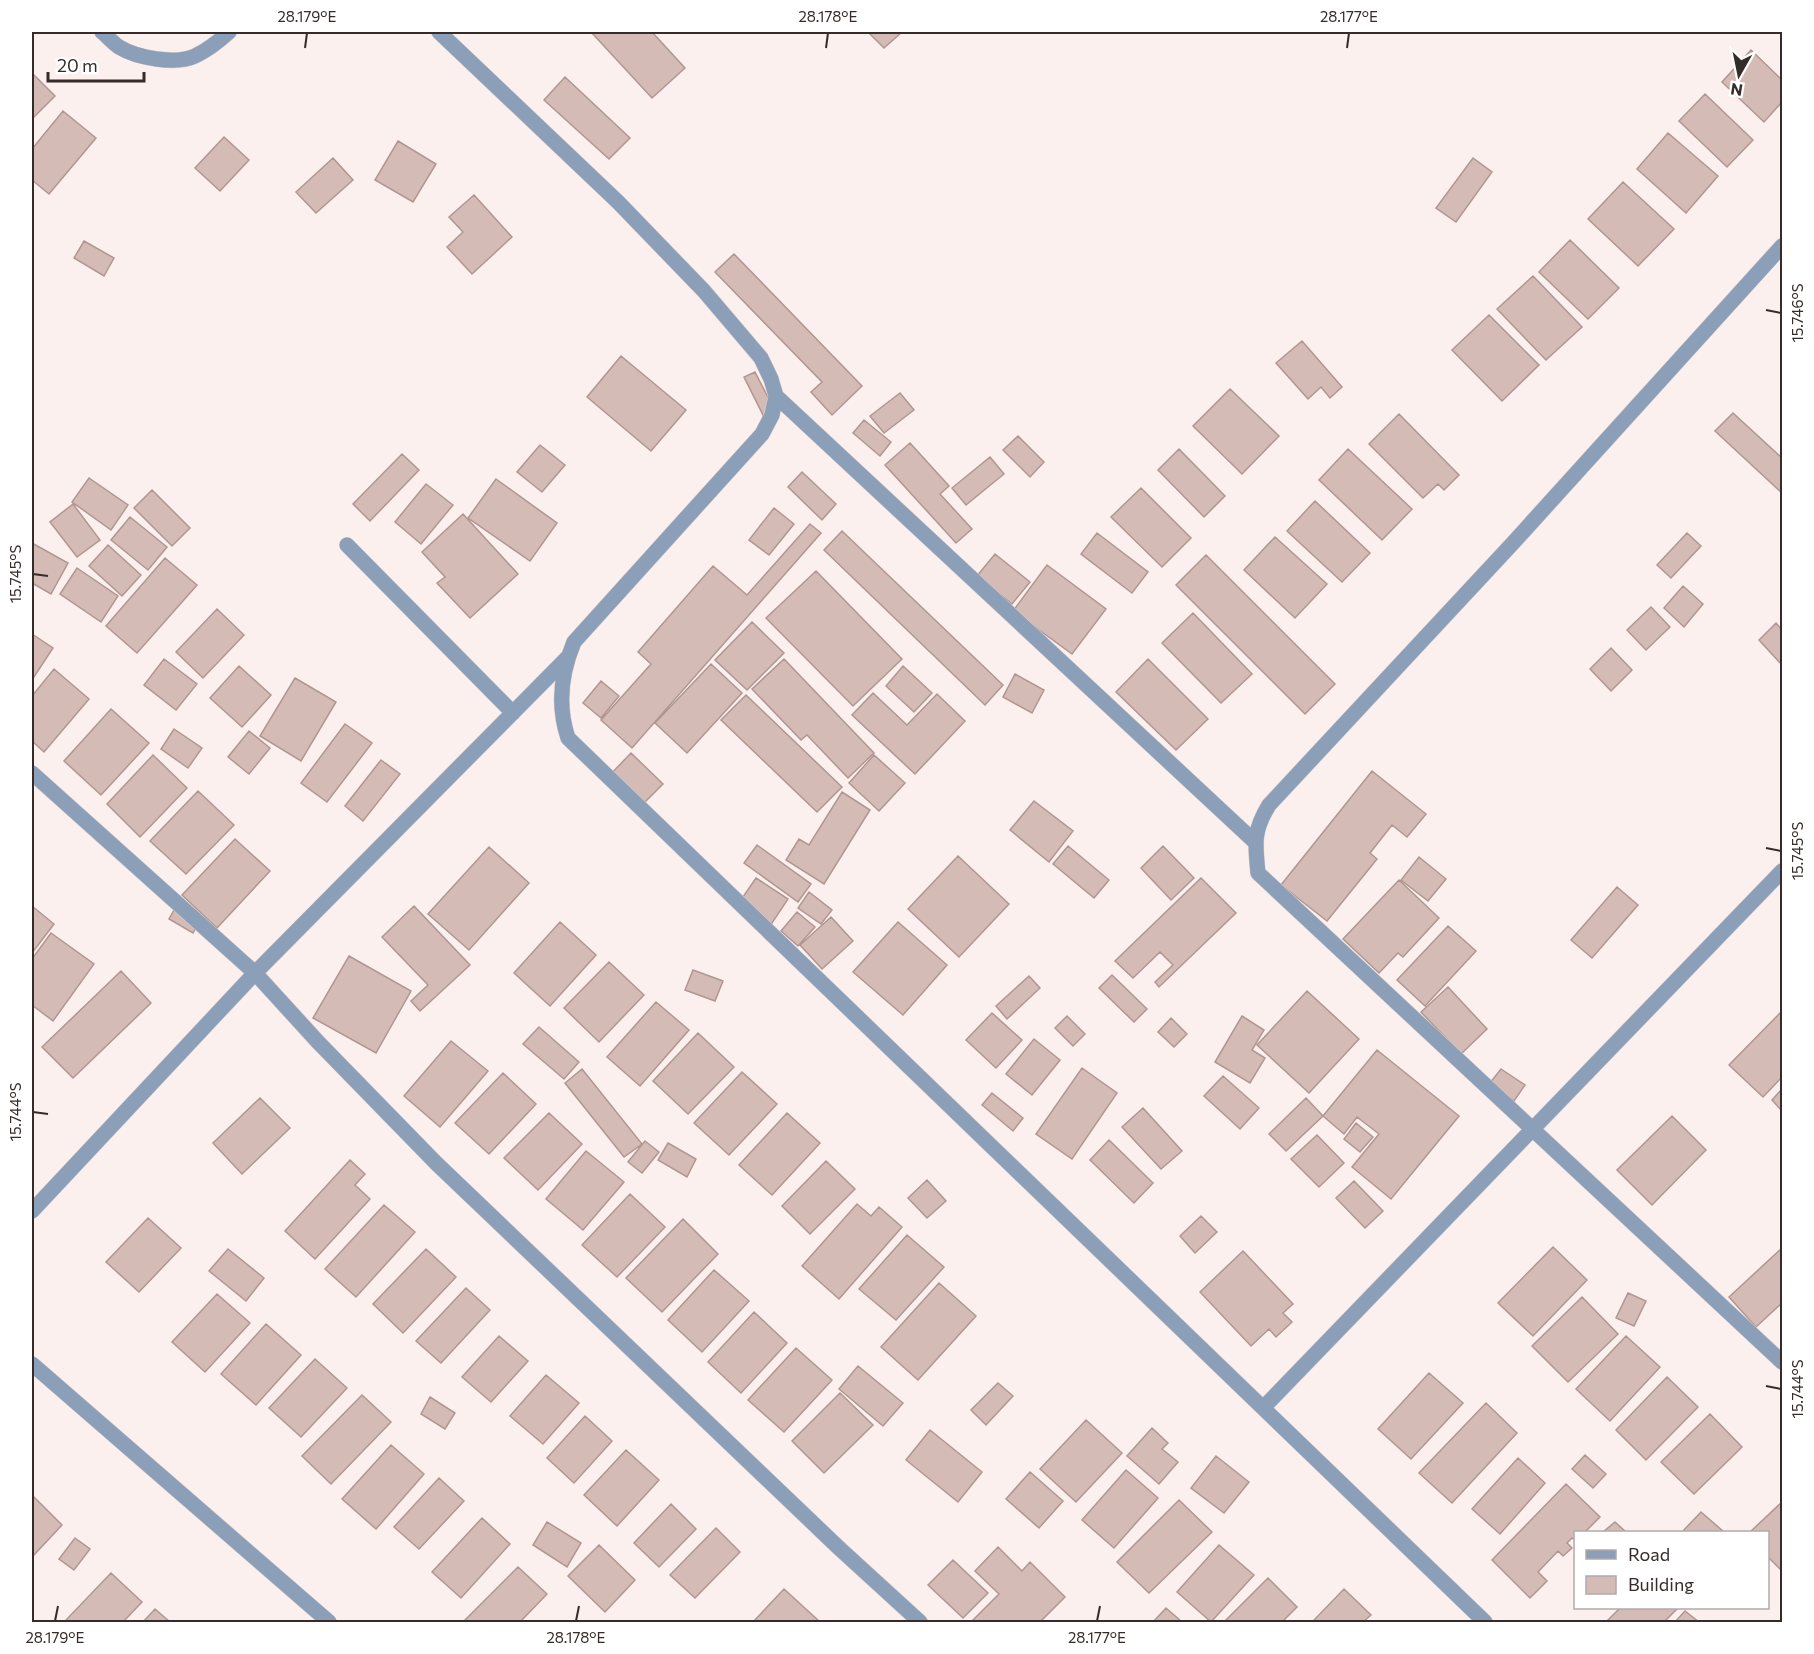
<svg xmlns="http://www.w3.org/2000/svg" width="1814" height="1654" viewBox="0 0 1814 1654" font-family="Commissioner,sans-serif">
<style>
.building{fill:#d5bbb6;stroke:#b09691;stroke-width:1.5}
.lines{fill:none;stroke-linecap:round;stroke-linejoin:round}
.street-casing{stroke:#d8cdcb;stroke-width:16}
.street{stroke:#8c9fb8;stroke-width:15}
.ticks{fill:none;stroke:#352b29;stroke-width:2}
.neatline{fill:none;stroke:#352b29;stroke-width:2}
.ticks-label{font-size:15px;text-anchor:middle;fill:#352b29}
</style>
<rect width="100%" height="100%" fill="#fcf0ee"/>
<path class="building" d="M591,32H652L685,68L652,98Z
M868,32H902L884,48Z
M1751,50L1782,80V102L1764,122L1722,82Z
M32,73L55,96L32,119Z
M565,77L630,138L609,159L544,100Z
M1705,94L1753,140L1727,167L1679,121Z
M63,111L96,138L49,194L32,180V149Z
M1668,133L1718,176L1686,213L1637,169Z
M224,137L249,160L220,191L195,168Z
M398,141L436,164L413,202L375,180Z
M333,158L353,180L316,213L296,192Z
M1473,158L1492,172L1456,222L1436,208Z
M1623,182L1674,229L1638,266L1588,219Z
M474,195L512,237L472,274L447,247L463,232L449,217Z
M1570,240L1619,288L1588,319L1539,272Z
M84,241L114,258L104,276L74,258Z
M734,254L862,386L832,415L811,392L822,382L715,272Z
M1533,276L1582,327L1546,360L1497,309Z
M1489,315L1539,365L1502,401L1452,350Z
M1302,341L1342,387L1330,398L1321,387L1308,399L1276,363Z
M621,356L686,410L651,451L587,397Z
M755,372L776,413L765,419L744,377Z
M1230,389L1279,436L1242,474L1193,426Z
M900,393L914,410L884,433L870,416Z
M1733,413L1782,458V493L1715,431Z
M1399,414L1459,475L1444,490L1438,484L1423,498L1369,444Z
M864,420L891,442L880,456L853,433Z
M1018,436L1044,462L1030,477L1003,450Z
M910,443L949,486L940,494L972,529L956,543L885,465Z
M540,445L565,465L542,492L517,472Z
M1179,449L1225,496L1204,517L1158,470Z
M1348,449L1412,509L1382,540L1319,480Z
M402,454L419,470L370,521L353,504Z
M990,457L1004,474L966,505L952,488Z
M802,472L836,504L822,520L788,487Z
M89,478L128,505L111,530L72,502Z
M496,479L557,523L530,561L468,518Z
M426,484L453,505L421,544L395,522Z
M1141,488L1191,538L1162,567L1111,517Z
M152,490L190,528L172,546L134,508Z
M1315,501L1370,553L1342,582L1287,531Z
M73,504L100,540L77,557L50,522Z
M774,508L794,524L769,555L749,540Z
M463,514L518,574L470,618L437,583L445,577L422,552Z
M130,517L167,547L148,570L111,540Z
M810,524L821,533L632,748L601,720L651,664L638,652L713,566L747,595Z
M842,531L1003,685L985,705L824,550Z
M1097,533L1148,572L1132,593L1081,554Z
M1687,533L1701,546L1671,578L1657,565Z
M1275,537L1327,584L1295,618L1244,570Z
M32,543L68,563L51,594L32,583Z
M108,545L141,575L122,596L89,566Z
M995,554L1030,582L1012,604L977,576Z
M1206,555L1335,684L1305,714L1176,585Z
M165,558L197,585L137,653L106,626Z
M1047,565L1106,609L1072,654L1013,611Z
M77,568L118,596L101,622L60,594Z
M816,571L902,659L853,706L766,618Z
M1683,586L1703,604L1684,627L1664,608Z
M1651,607L1670,627L1646,650L1627,630Z
M217,609L244,635L203,678L176,652Z
M1193,613L1252,674L1221,703L1162,643Z
M752,622L784,653L747,690L715,660Z
M1776,623L1782,630V665L1759,640Z
M32,634L53,648L32,680Z
M1611,648L1632,670L1611,691L1590,669Z
M164,659L197,684L176,710L144,685Z
M784,659L874,753L848,778L807,735L801,740L752,689Z
M1148,659L1208,719L1176,750L1116,692Z
M711,664L742,693L687,753L655,723Z
M239,666L271,695L242,727L210,698Z
M903,666L932,693L914,712L886,686Z
M54,669L89,699L44,752L32,741V696Z
M1015,674L1044,690L1032,713L1003,697Z
M295,678L336,702L301,761L260,736Z
M601,681L619,696L601,718L583,703Z
M873,693L907,725L937,694L965,721L915,774L852,715Z
M746,695L842,787L817,812L721,720Z
M111,709L149,743L101,795L64,761Z
M345,724L372,743L327,802L301,783Z
M174,729L202,748L188,768L161,749Z
M249,731L270,748L249,774L228,757Z
M631,753L663,784L637,810L605,780Z
M153,755L187,788L140,837L107,804Z
M874,755L905,783L879,811L849,783Z
M381,760L400,774L363,821L345,806Z
M1372,771L1426,814L1407,837L1392,825L1370,853L1377,859L1327,921L1281,885Z
M198,791L234,825L186,874L150,841Z
M842,792L870,810L824,884L786,860L799,839L809,845Z
M1034,801L1073,831L1049,862L1010,830Z
M235,839L270,871L217,928L182,895Z
M757,845L811,884L798,902L744,863Z
M1068,846L1109,880L1094,898L1053,864Z
M1163,846L1194,878L1171,900L1141,868Z
M489,847L529,883L469,950L428,914Z
M958,856L1009,904L959,957L908,909Z
M1419,857L1446,879L1428,901L1401,880Z
M756,878L788,899L768,929L736,907Z
M1201,878L1236,913L1159,987L1155,982L1173,965L1160,952L1133,978L1115,961Z
M1399,880L1439,918L1403,957L1398,953L1379,973L1343,939Z
M1617,887L1638,905L1592,958L1571,940Z
M809,892L832,910L821,924L798,908Z
M178,903L202,917L193,933L169,919Z
M32,906L54,924L32,953Z
M414,906L470,965L420,1011L411,1001L428,985L382,937Z
M797,912L815,927L798,946L781,931Z
M831,917L853,941L822,969L800,945Z
M560,922L596,955L550,1006L514,973Z
M898,922L947,965L903,1015L853,972Z
M1448,926L1476,951L1425,1006L1397,980Z
M51,933L94,964L53,1021L32,1005V959Z
M349,956L411,991L376,1053L313,1018Z
M609,962L644,995L599,1042L564,1008Z
M693,970L723,981L715,1001L685,990Z
M121,971L151,1003L73,1078L42,1047Z
M1112,975L1147,1009L1134,1022L1099,988Z
M1029,976L1040,988L1007,1019L996,1006Z
M1448,987L1487,1029L1461,1054L1421,1012Z
M1307,991L1359,1039L1309,1093L1257,1045Z
M656,1002L689,1030L640,1086L607,1057Z
M1782,1011V1077L1763,1097L1729,1065Z
M992,1013L1022,1040L996,1068L966,1040Z
M1067,1016L1085,1034L1073,1046L1055,1028Z
M1242,1016L1264,1030L1252,1050L1265,1058L1250,1083L1215,1062Z
M1171,1018L1187,1034L1174,1047L1158,1032Z
M539,1027L579,1062L564,1079L523,1044Z
M698,1033L734,1067L688,1114L653,1081Z
M1034,1039L1060,1060L1032,1095L1006,1074Z
M451,1041L488,1071L440,1127L404,1096Z
M1377,1050L1459,1116L1391,1199L1352,1167L1379,1134L1357,1117L1344,1134L1323,1116Z
M1082,1068L1117,1093L1072,1159L1036,1134Z
M582,1069L642,1144L624,1157L565,1083Z
M1501,1069L1525,1085L1514,1101L1489,1084Z
M742,1072L777,1104L729,1155L694,1123Z
M503,1073L536,1104L489,1154L455,1123Z
M1223,1076L1259,1108L1240,1129L1204,1096Z
M1782,1089V1111L1772,1100Z
M992,1093L1023,1118L1013,1131L982,1105Z
M260,1098L290,1128L242,1174L213,1143Z
M1306,1098L1323,1116L1286,1151L1269,1134Z
M1143,1108L1182,1151L1161,1169L1122,1127Z
M549,1113L582,1144L538,1190L504,1158Z
M787,1113L820,1143L772,1195L739,1165Z
M1672,1116L1706,1150L1652,1205L1617,1170Z
M1356,1123L1373,1137L1360,1152L1344,1139Z
M1317,1135L1344,1163L1319,1187L1291,1159Z
M1109,1140L1153,1183L1134,1203L1090,1160Z
M645,1141L659,1152L642,1173L628,1162Z
M668,1143L696,1159L687,1177L658,1160Z
M586,1151L624,1182L583,1230L546,1199Z
M350,1160L365,1174L355,1185L370,1199L315,1259L285,1231Z
M826,1161L855,1189L810,1234L782,1206Z
M927,1180L946,1201L927,1218L908,1198Z
M1354,1181L1383,1211L1365,1228L1336,1198Z
M630,1194L665,1227L617,1277L582,1245Z
M857,1204L871,1216L879,1207L902,1227L839,1299L802,1266Z
M384,1205L415,1232L356,1297L325,1269Z
M1201,1216L1217,1232L1195,1253L1180,1236Z
M148,1218L181,1248L139,1292L106,1262Z
M683,1219L718,1254L662,1312L626,1278Z
M907,1235L944,1267L896,1320L859,1289Z
M1553,1247L1587,1280L1533,1336L1498,1303Z
M1782,1248V1303L1756,1327L1729,1297Z
M228,1249L264,1278L246,1301L209,1271Z
M426,1249L456,1277L403,1333L373,1304Z
M1243,1251L1293,1304L1283,1313L1292,1322L1276,1337L1269,1329L1251,1346L1200,1292Z
M714,1270L749,1301L702,1352L668,1320Z
M939,1283L976,1316L918,1380L881,1347Z
M466,1288L490,1310L441,1363L416,1341Z
M1628,1293L1646,1301L1634,1326L1616,1318Z
M217,1294L250,1323L205,1372L172,1342Z
M1582,1297L1618,1334L1568,1382L1532,1346Z
M754,1312L787,1343L741,1393L708,1362Z
M266,1324L301,1355L256,1405L221,1374Z
M499,1336L528,1361L491,1402L462,1377Z
M1626,1336L1660,1367L1610,1421L1576,1389Z
M796,1348L832,1380L784,1432L748,1400Z
M315,1359L347,1388L301,1437L269,1408Z
M858,1366L903,1403L883,1426L839,1389Z
M1429,1373L1463,1403L1411,1459L1378,1429Z
M546,1375L579,1403L543,1444L510,1416Z
M1667,1377L1698,1407L1646,1460L1616,1430Z
M998,1383L1013,1396L986,1425L971,1410Z
M840,1393L873,1425L824,1473L792,1441Z
M362,1395L391,1422L331,1484L302,1456Z
M430,1397L455,1413L445,1429L421,1414Z
M1486,1403L1517,1433L1452,1503L1419,1473Z
M1710,1414L1742,1447L1694,1494L1661,1462Z
M585,1416L612,1441L574,1483L547,1458Z
M1086,1420L1122,1453L1076,1502L1040,1469Z
M1152,1428L1168,1443L1162,1449L1178,1462L1159,1484L1127,1456Z
M930,1430L982,1472L958,1502L906,1460Z
M391,1445L424,1474L376,1529L342,1499Z
M626,1450L659,1480L617,1526L584,1495Z
M1585,1455L1606,1474L1593,1488L1572,1469Z
M1216,1456L1249,1482L1224,1513L1191,1488Z
M1518,1458L1545,1483L1500,1534L1472,1509Z
M1126,1470L1158,1498L1114,1548L1082,1520Z
M1030,1472L1063,1501L1039,1528L1006,1499Z
M439,1478L464,1501L419,1549L394,1527Z
M1566,1484L1600,1517L1585,1532H1576V1541L1572,1538L1567,1543L1572,1548L1563,1556L1558,1551L1538,1572L1547,1581L1530,1598L1492,1560Z
M32,1495L62,1525L32,1557Z
M1179,1500L1212,1532L1149,1593L1117,1562Z
M1782,1502V1571L1768,1557V1532H1750Z
M671,1504L696,1529L659,1567L634,1543Z
M1701,1512L1724,1532H1682Z
M482,1518L510,1544L461,1598L432,1572Z
M547,1522L581,1543L567,1567L533,1545Z
M1615,1522L1626,1532H1603Z
M716,1528L740,1552L695,1598L670,1575Z
M75,1538L90,1549L74,1570L59,1559Z
M599,1545L635,1580L605,1612L568,1576Z
M1219,1545L1254,1575L1211,1622L1177,1592Z
M998,1547L1022,1571L1030,1562L1065,1597L1040,1622H971L999,1594L975,1571Z
M953,1560L988,1593L963,1618L928,1585Z
M518,1567L547,1594L520,1622H463Z
M111,1573L142,1602L123,1622H69L66,1620Z
M1268,1578L1297,1607L1282,1622H1224Z
M784,1589L820,1622H753Z
M1344,1589L1371,1615L1363,1622H1317L1314,1620Z
M1166,1608L1182,1622H1153Z
M1620,1608H1678L1664,1622H1606Z
M155,1609L170,1622H143Z
M1685,1611L1699,1622H1675Z"/>
<g class="lines">
<g class="street-casing">
<path id="street" d="M102,32C107,36 113,43 119,47C137,58 176,65 195,56C208,50 219,41 229,32
M439,32L618,202L704,291L761,358L771,379L776,396L772,415L762,434L574,642C561,673 557,705 568,738L1485,1622
M1782,246L1512,544L1269,805C1253,831 1255,843 1258,873L1782,1362
M776,396L1255,842
M347,545L513,713
M32,773L255,973L318,1042L436,1163L839,1548L920,1622
M32,1211L255,973L567,658
M32,1364L329,1622
M1264,1407L1782,871"/>
</g>
<use href="#street" class="street"/>
</g>
<path class="ticks" d="M305,48L307,33M826,48L828,33M1347,48L1349,33M1766,310L1781,313M33,574L48,576M1766,848L1781,851M33,1112L48,1114M1766,1386L1781,1389M55,1621L58,1606M576,1621L579,1606M1097,1621L1100,1606"/>
<rect width="1814" height="1654" fill="none" stroke="#ffffff" stroke-width="66"/>
<rect x="1574" y="1531" width="195" height="78" fill="#ffffff" stroke="#aeaaa9" stroke-width="1.5"/>
<rect x="1586" y="1550" width="30" height="9" fill="#8c9fb8" stroke="#aeaaa9" stroke-width="1.5"/>
<text x="1628" y="1561" font-size="18" fill="#352b29">Road</text>
<rect x="1586" y="1576" width="30" height="18" fill="#d5bbb6" stroke="#aeaaa9" stroke-width="1.5"/>
<text x="1628" y="1591" font-size="18" fill="#352b29">Building</text>
<g transform="translate(1739 75) rotate(189)" stroke="#ffffff" stroke-width="4.5" paint-order="stroke">
<path d="M0-4.5L10 22L0 15L-10 22Z" fill="#352b29"/>
<text y="-9" font-size="16" font-weight="bold" text-anchor="middle" fill="#352b29">N</text>
</g>
<path d="M48 72v9h96v-9" fill="none" stroke="#352b29" stroke-width="3"/>
<text x="57" y="72" font-size="18" fill="#352b29" stroke="#ffffff" stroke-width="4.5" paint-order="stroke">20 m</text>
<rect x="33" y="33" width="1748" height="1588" class="neatline"/>
<g class="ticks-label">
<text x="307" y="22">28.179°E</text>
<text x="828" y="22">28.178°E</text>
<text x="1349" y="22">28.177°E</text>
<text transform="translate(1798 313) rotate(-90)" y="5">15.746°S</text>
<text transform="translate(16 574) rotate(-90)" y="5">15.745°S</text>
<text transform="translate(1798 851) rotate(-90)" y="5">15.745°S</text>
<text transform="translate(16 1112) rotate(-90)" y="5">15.744°S</text>
<text transform="translate(1798 1389) rotate(-90)" y="5">15.744°S</text>
<text x="55" y="1643">28.179°E</text>
<text x="576" y="1643">28.178°E</text>
<text x="1097" y="1643">28.177°E</text>
</g>
</svg>
